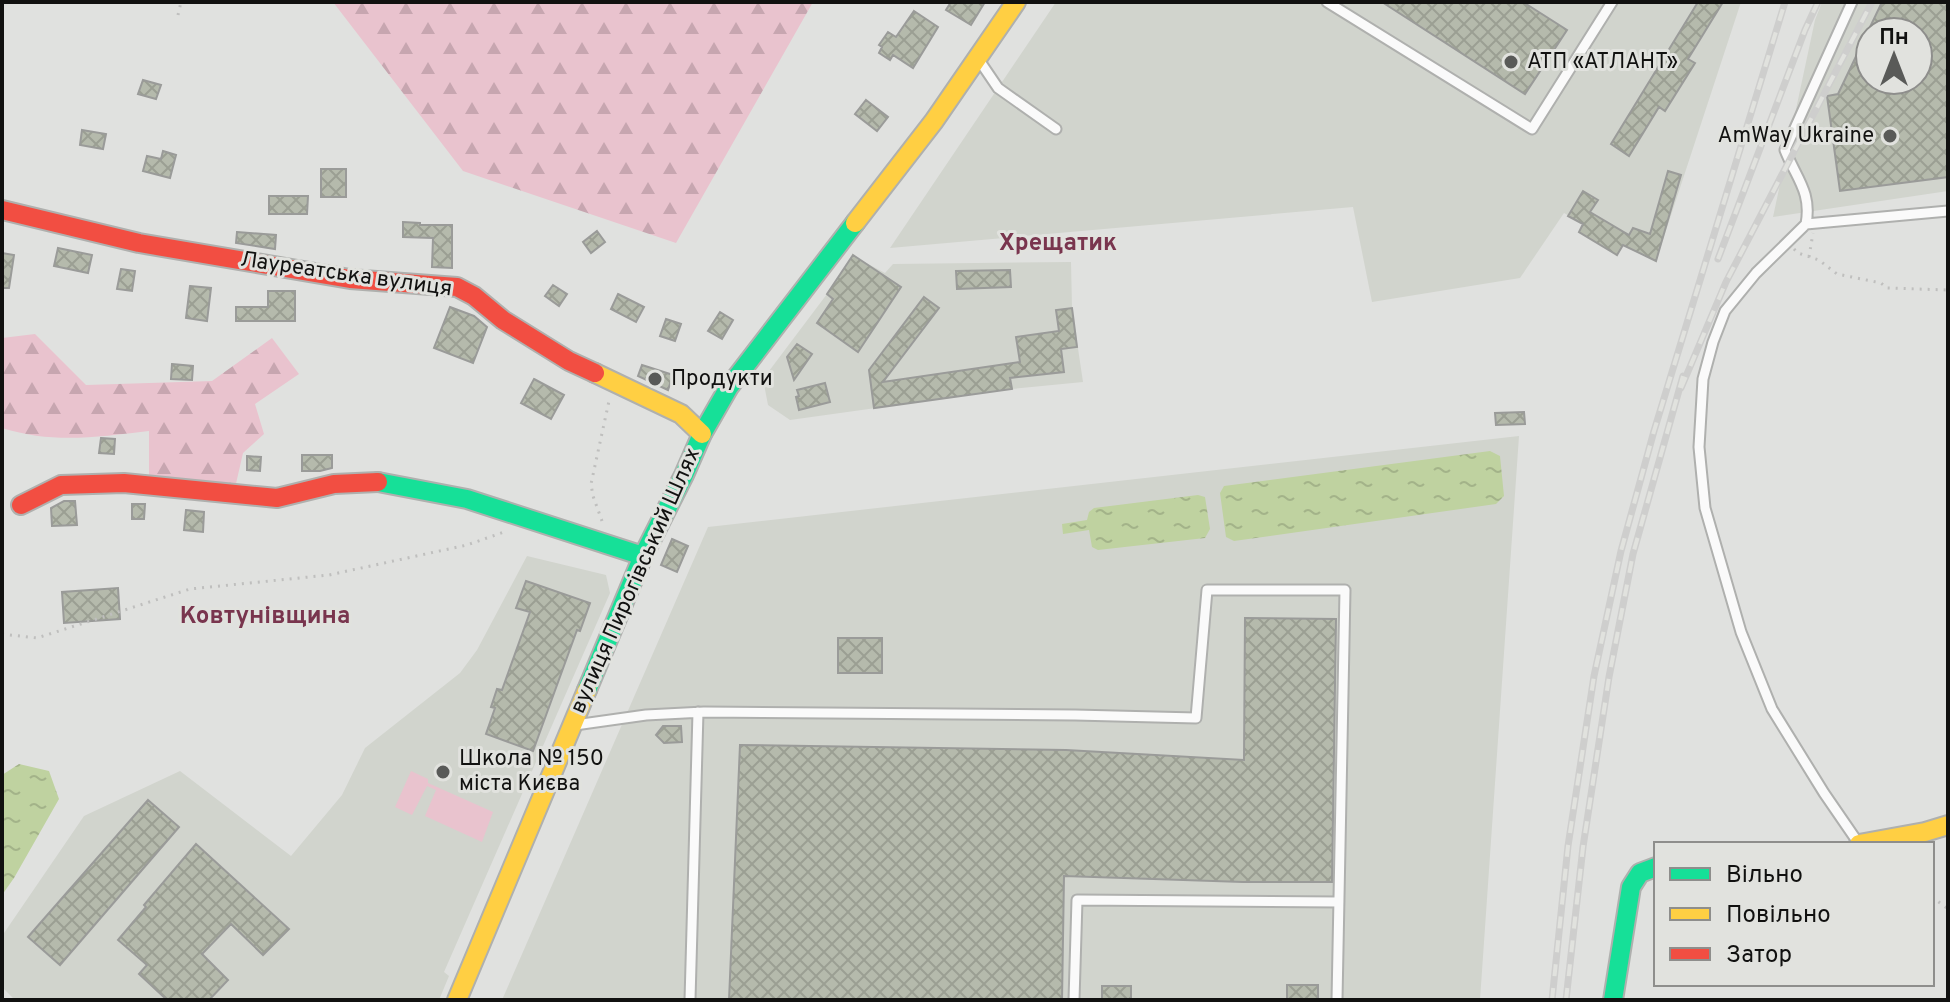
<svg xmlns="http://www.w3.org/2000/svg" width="1950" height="1002" viewBox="0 0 1950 1002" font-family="Overpass,sans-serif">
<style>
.built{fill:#d1d4cd;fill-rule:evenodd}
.forest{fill:url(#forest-firs)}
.park{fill:#e9c3ce}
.water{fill:url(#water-ripples)}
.building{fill:url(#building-cross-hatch);stroke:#9a9b99;stroke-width:2;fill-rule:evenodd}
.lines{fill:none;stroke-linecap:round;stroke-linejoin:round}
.lane-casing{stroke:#afb0ae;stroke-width:13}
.fast-casing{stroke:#afb0ae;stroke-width:22}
.slow-casing{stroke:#afb0ae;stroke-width:22}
.jam-casing{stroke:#afb0ae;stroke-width:22}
.path{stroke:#bfbfbe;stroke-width:3;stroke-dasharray:2 6;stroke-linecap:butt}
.lane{stroke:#fafafa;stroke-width:9}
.fast{stroke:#16e098;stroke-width:18}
.slow{stroke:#ffcf43;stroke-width:18}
.jam{stroke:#f24e42;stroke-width:18}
.rail-casing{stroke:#cececd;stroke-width:7}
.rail{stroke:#e1e2de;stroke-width:4;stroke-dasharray:12;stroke-linecap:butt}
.poi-dot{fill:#595a58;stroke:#e1e2de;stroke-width:3}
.labels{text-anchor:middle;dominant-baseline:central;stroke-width:6;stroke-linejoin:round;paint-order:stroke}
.poi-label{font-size:22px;fill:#111110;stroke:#e1e2de;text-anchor:start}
.street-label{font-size:22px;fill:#111110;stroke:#e1e2de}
.neighbourhood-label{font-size:24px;font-weight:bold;fill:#79354e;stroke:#e1e2de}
</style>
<defs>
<pattern id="forest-firs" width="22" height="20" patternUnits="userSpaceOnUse" patternTransform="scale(2)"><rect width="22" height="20" fill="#e9c3ce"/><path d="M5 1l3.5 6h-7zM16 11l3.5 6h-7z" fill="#c7a6b0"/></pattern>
<pattern id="water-ripples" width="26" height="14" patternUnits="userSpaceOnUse" patternTransform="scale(2)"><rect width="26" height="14" fill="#bfd2a0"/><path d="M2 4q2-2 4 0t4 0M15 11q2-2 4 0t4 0" fill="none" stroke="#a3b389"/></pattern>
<pattern id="building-cross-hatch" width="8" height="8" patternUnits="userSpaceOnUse" patternTransform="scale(2)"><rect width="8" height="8" fill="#b5baac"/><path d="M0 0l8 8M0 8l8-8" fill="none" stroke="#9b9f93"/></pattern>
</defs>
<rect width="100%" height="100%" fill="#e0e1df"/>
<path class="built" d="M1056,2H1741L1656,261L1623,246L1617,255L1579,232L1583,224L1564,213L1520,278L1372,302L1353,207L890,248Z
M1822,2H1948V191L1773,217L1815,20ZM1870,32H1918V80H1870Z
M853,256L885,273L893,264L1071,262L1072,308L1083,382L1012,389L790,420L768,405L763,379L827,294Z
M1519,436L1480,1000H502L708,527Z
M527,556L606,575L610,593L444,972L449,976L439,1000H15L2,987V936L84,816L180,771L291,856L342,795L365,748L460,673L477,650Z"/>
<path class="forest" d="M333,2H813L676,243L463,171Z
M35,334L86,385L212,381L272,338L299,374L255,404L264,434L243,453L235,488L149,481V431C97,437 53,444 2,428V338Z"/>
<path class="park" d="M411,771L428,779V783L493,812L482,842L425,816L436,790L427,786L412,815L395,807Z"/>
<path class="water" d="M1490,451L1500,456L1504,496L1496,504L1234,541L1226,537L1220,493L1224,486Z
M1198,495L1205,497L1210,529L1205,538L1098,550L1092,547L1089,530L1063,534L1062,524L1087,520L1089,512L1094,508Z
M19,764L49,771L59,799L14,878L2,895V775Z"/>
<path class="building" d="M951,2H985L971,25L946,10Z
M1382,2H1523L1567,30L1525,94Z
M1698,2H1723L1688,59L1695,63L1665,111L1659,107L1629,156L1611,144Z
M1882,2H1948V177L1840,191L1827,96L1838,94ZM1870,32H1918V80H1870Z
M914,11L938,27L913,68L893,55L890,60L879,53L882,47L879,45L888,32L896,37Z
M143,80L161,85L156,99L138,94Z
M866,100L888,117L877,131L855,114Z
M82,130L106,134L103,149L80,145Z
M163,151L176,155L170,178L143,171L147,156L161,159Z
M321,169H346V197H321Z
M1668,171L1681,175L1656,261L1623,245L1617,255L1579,232L1583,224L1568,216L1583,191L1598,200L1590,212L1629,235L1633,228L1650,234Z
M269,196H308L307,214H269Z
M403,222L420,223V225H452V268L432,267L433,238L403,237Z
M597,231L605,242L591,253L583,242Z
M237,232L276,235L275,249L236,243Z
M58,248L92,255L88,273L54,266Z
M2,253L14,255L9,288H2Z
M853,255L901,287L858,352L817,323L833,299L827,294Z
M121,269L135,271L132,291L117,289Z
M1010,270L1011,287L957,289L956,271Z
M553,285L567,294L559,306L545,296Z
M190,286L211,288L207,321L186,318Z
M268,291H295V321H236V307H268Z
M618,294L644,307L636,322L611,309Z
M924,297L939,308L883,382L1020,362L1016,337L1059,331L1056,310L1072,308L1077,347L1061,349L1064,372L1010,378L1012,389L874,408L869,370Z
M450,307L474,316L487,327L473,363L434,348Z
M720,312L733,320L722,339L708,331Z
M666,319L681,324L675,341L660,336Z
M797,344L812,354L794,380L787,357Z
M172,364L193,366L192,380L171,379Z
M642,365L673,375L668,390L638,376Z
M534,379L564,395L551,419L521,403Z
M825,383L830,402L799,410L796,397L799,396L797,390Z
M1524,412L1525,424L1496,425L1495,413Z
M101,438L115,439L114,454L99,453Z
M302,455H332V468L320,471H302Z
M247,456L261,457L260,471L247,470Z
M64,501H75L77,525L52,526L51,508Z
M132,504H145L144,519H132Z
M186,510L204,512L203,532L184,530Z
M672,539L688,546L677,572L661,565Z
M526,581L590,603L580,631L577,630L533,751L486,734L495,708L491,707L497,689L502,690L530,612L516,608Z
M118,588L120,619L64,623L62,592Z
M1245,618L1336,619L1332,882H1243L1064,876L1062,1000H729L740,745L1066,750L1244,760Z
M838,638H882V673H838Z
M663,726H681L682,742L664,743L656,735Z
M148,800L179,827L60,965L28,937Z
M196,844L289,929L263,955L231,924L202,954L228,980L209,1000H167L139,974L147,965L118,940L146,907L144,905Z
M1287,985H1318V1000H1287Z
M1102,986H1131V1000H1102Z"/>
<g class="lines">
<g class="lane-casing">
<path id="lane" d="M1327,2L1532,129L1612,2
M979,60L998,88L1056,129
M1806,224C1812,192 1796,178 1785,150L1852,2
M575,725L646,715L704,712L1075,715L1196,718L1207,590H1345L1337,1000
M1857,841L1824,793L1772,709L1741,632L1705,508L1699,447L1703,379L1713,342L1725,311L1756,273L1806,224L1948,211
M690,1000L698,712
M1074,1000L1077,900L1339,902"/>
</g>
<g class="fast-casing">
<path id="fast" d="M378,482L467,499L643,556
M587,690L643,556L684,475L702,434L729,387L855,223
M1613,1000L1631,887L1640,873L1656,867"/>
</g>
<g class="slow-casing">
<path id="slow" d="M855,223L934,121L1016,2
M595,373L681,414L702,434
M1859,844L1925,832L1948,825
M457,1000L587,690"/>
</g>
<g class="jam-casing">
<path id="jam" d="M2,210L139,243L350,279L457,287L474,296L503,320L569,361L595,373
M21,505L61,485L124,483L277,498L334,484L378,482"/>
</g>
<path class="path" d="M178,15L181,2
M1794,249L1798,253L1819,260L1837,274L1881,283L1887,288L1948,290
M1809,257L1813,233
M602,521L593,496L591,484L609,401
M2,634L37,638L190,589L329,575L467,545L504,532
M1932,897L1948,909"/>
<use href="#lane" class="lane"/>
<use href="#fast" class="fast"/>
<use href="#slow" class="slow"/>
<use href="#jam" class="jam"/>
<g class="rail-casing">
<path id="rail" d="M1718,259L1805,30L1818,2
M1681,388L1726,282L1872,2
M1552,1000L1568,846L1594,676L1621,551L1654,431L1785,2
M1566,1000L1583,847L1609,677L1633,554L1683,376"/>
</g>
<use href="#rail" class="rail"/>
</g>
<g class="poi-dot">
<circle cx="1511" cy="62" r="8"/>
<circle cx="1890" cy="136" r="8"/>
<circle cx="655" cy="379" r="8"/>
<circle cx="443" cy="772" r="8"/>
</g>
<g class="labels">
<g class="poi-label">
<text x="1527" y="62">АТП «АТЛАНТ»</text>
<text x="1874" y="136" text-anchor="end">AmWay Ukraine</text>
<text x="671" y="379">Продукти</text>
<text x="459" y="759">Школа № 150<tspan x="459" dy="25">міста Києва</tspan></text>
</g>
<g class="street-label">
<text transform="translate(346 275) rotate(8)">Лауреатська вулиця</text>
<text transform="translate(636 581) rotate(-66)">вулиця Пирогівський Шлях</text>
</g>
<g class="neighbourhood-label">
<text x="1058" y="244">Хрещатик</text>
<text x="265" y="617">Ковтунівщина</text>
</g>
</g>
<rect width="1950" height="1002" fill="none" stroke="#111110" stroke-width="8"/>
<rect x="1654" y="842" width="280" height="144" fill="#e1e2de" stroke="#8e8e8c" stroke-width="2"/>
<rect x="1670" y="868" width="40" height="12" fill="#16e098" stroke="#8e8e8c" stroke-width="2"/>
<text x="1726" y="882" font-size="24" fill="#111110">Вільно</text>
<rect x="1670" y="908" width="40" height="12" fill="#ffcf43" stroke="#8e8e8c" stroke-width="2"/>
<text x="1726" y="922" font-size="24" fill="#111110">Повільно</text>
<rect x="1670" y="948" width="40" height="12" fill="#f24e42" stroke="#8e8e8c" stroke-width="2"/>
<text x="1726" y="962" font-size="24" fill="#111110">Затор</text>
<g transform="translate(1894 56)"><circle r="38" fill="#e1e2de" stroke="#8e8e8c" stroke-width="2"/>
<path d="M0-6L14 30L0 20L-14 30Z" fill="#595a58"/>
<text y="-12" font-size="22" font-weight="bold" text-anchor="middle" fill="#111110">Пн</text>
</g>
</svg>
